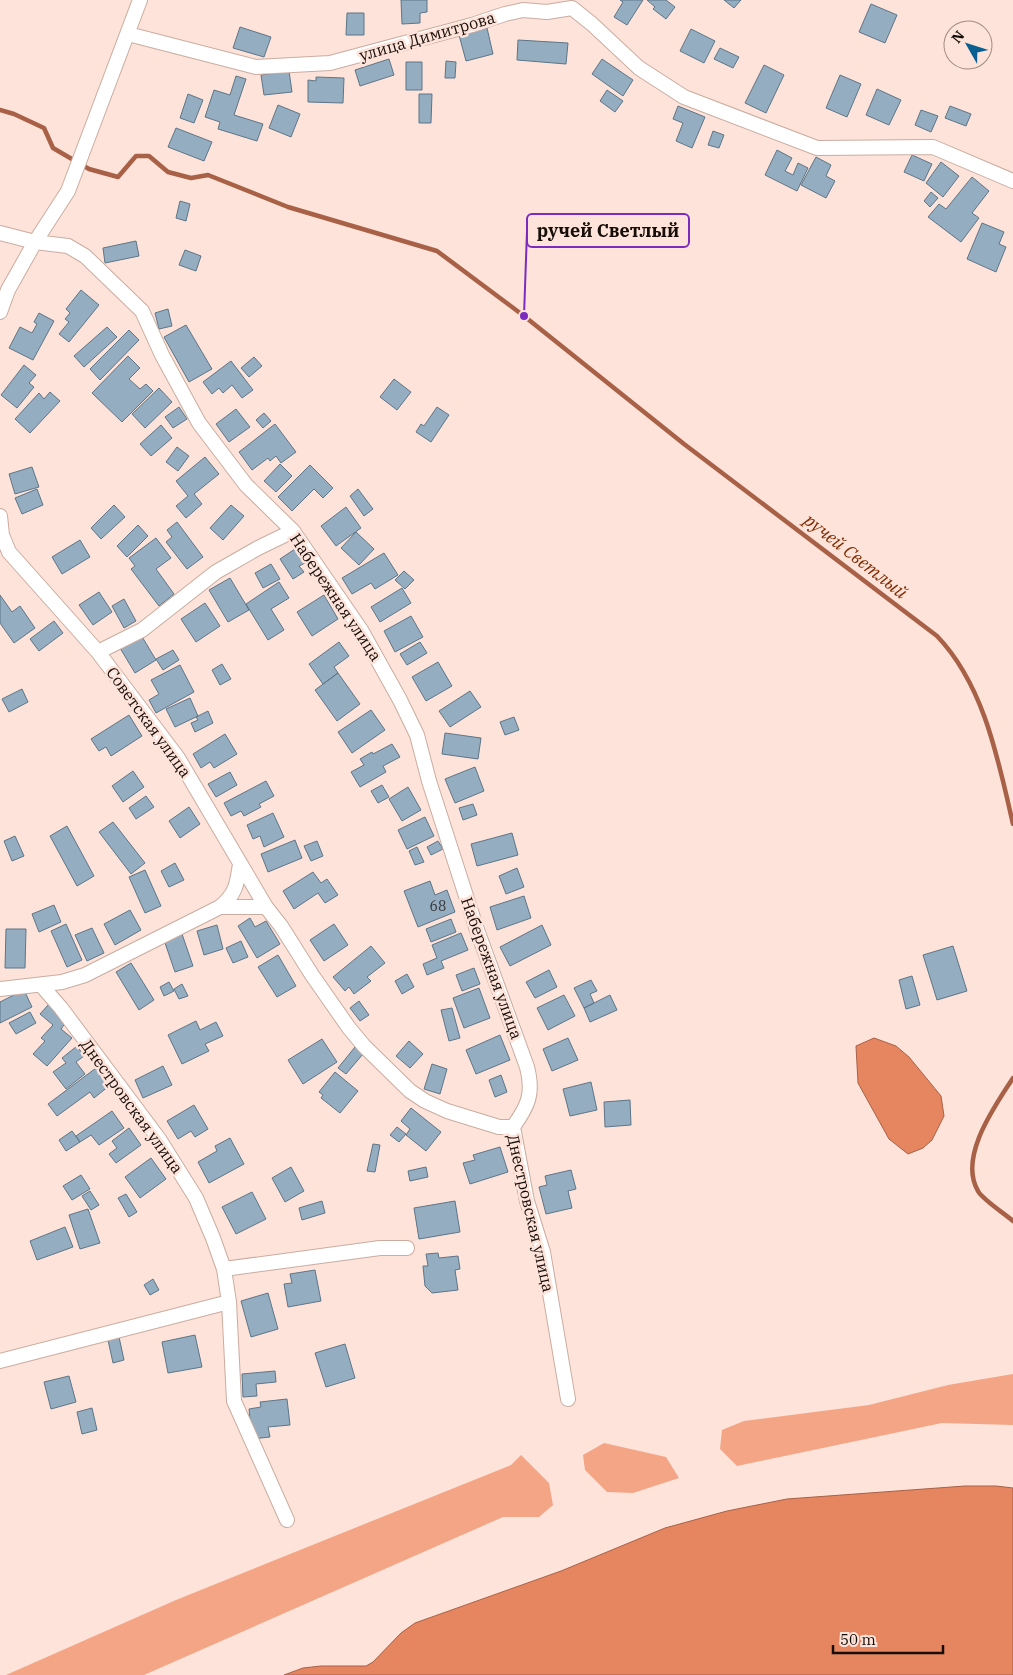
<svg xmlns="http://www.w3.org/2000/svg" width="1013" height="1675" viewBox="0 0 1013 1675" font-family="'IBM Plex Serif',serif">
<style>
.forest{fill:#f4a586}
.water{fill:#e68660;stroke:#a86146}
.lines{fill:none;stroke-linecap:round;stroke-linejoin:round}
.stream{stroke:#a86146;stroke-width:4.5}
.building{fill:#95adc1;stroke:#5d7587}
.minor-casing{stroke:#caaca0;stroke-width:16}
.minor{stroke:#fff;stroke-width:14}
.labels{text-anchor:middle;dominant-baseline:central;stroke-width:5;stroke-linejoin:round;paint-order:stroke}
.number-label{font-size:14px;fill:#363436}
.street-label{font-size:16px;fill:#160c08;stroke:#fde3d9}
.water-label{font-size:18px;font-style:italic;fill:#812c00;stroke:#fde3d9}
.leader{fill:none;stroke:#7b2cbf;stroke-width:2}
.callout-dot{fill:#7b2cbf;stroke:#fde3d9;stroke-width:2}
.callout{fill:#fde3d9;stroke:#7b2cbf;stroke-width:2}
.callout-label{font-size:18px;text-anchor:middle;font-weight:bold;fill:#160c08}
</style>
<rect width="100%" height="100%" fill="#fde3d9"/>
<path class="forest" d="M1013,1374V1425L942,1423L737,1466L720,1449L722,1430L744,1421L869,1405L948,1385Z
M604,1443L666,1457L679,1478L633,1493L607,1492L585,1470L583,1455Z
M521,1455L549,1483L553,1505L539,1517H503L144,1675H6L176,1600L511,1465Z"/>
<path class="water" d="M874,1038L896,1046L909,1057L941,1096L944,1116L932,1140L923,1148L908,1154L889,1139L858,1083L856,1046Z
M965,1486H996L1013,1488V1675H284L303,1668L321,1666H366L373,1662L401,1633L415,1623L561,1571L665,1528L727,1511L787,1499Z"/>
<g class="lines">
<path class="stream" d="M0,110L14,114L44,128L53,148L89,169L118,177L136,156H149L168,172L191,178L208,175L288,207L437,251L524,316L684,444L937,636C984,685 998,759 1013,824
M1013,1078C995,1106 958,1157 978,1191C982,1199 1005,1214 1013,1221"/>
</g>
<path class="building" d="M401,0H427V12L420,13V23L402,24Z
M620,0H643L627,25L614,17L623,2Z
M647,0H666L675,7L666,19L653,9L655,7Z
M724,0H741L734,8Z
M871,4L897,15L885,43L859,32Z
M347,13H364V35H346Z
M240,27L271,37L264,57L233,48Z
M487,28L493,54L466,61L459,35Z
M691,29L715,41L704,63L680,51Z
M518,40L568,43L566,64L517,60Z
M720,48L739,57L733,68L714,59Z
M389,59L394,75L360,86L355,70Z
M602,59L633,80L623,96L592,74Z
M446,61L456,62L455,78H445Z
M406,62H422V90H406Z
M764,65L784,75L766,113L745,103Z
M289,71L292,92L264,95L261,75Z
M840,75L861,84L847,117L826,108Z
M236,76L246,79L234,115L263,124L257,141L218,129L220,122L205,117L214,90L230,95Z
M316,77L344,78L343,103L308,102V80L316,81Z
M877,89L901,100L889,125L866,115Z
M607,90L623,101L615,112L600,101Z
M188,94L203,100L194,123L180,118Z
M419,94H432L431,123H419Z
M278,105L300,114L291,137L269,128Z
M678,106L705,117L692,148L676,141L683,123L673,119Z
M950,106L971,114L966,126L945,118Z
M921,110L938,116L931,132L915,125Z
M176,128L212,142L204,161L168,147Z
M713,131L724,135L719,148L708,145Z
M777,150L792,158L785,171L793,175L798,163L808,168L797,191L765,175Z
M912,155L932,164L924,181L904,172Z
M816,157L831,165L826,176L835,181L826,198L801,185Z
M941,162L959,176L943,197L926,183Z
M972,177L989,191L972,213L979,218L961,242L928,217L939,204L946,209Z
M931,192L938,198L930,207L924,201Z
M180,201L190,204L186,221L176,218Z
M982,223L1004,232L999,244L1006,247L996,272L967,259Z
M136,241L139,256L105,263L103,248Z
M185,250L201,256L196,271L179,265Z
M81,290L99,305L69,342L59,334L69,322L65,319L70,313L66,309Z
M168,309L172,326L159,329L155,313Z
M39,313L54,321L33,360L9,348L20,327L32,333L37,324L34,322Z
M186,325L212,369L189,382L164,337Z
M107,327L117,337L84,367L74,356Z
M129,330L139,340L100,380L90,369Z
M128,356L140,368L129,379L140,389L146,384L153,391L122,422L92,393Z
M254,357L262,366L249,377L241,368Z
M231,361L253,390L242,398L232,385L223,393L219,388L212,394L203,382Z
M24,365L36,375L29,383L34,387L17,408L1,395Z
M394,379L411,392L397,410L380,397Z
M159,388L172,402L145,428L132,414Z
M50,392L60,401L30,433L15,419L39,393L44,399Z
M179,407L187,419L173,428L165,417Z
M437,407L449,415L431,442L416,432L421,424L424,426Z
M236,409L250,427L229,442L216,424Z
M264,413L271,421L263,428L256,420Z
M275,424L296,452L281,463L276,456L270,461L268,458L252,470L239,452Z
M161,425L172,438L151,456L140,444Z
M177,447L189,456L178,471L166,462Z
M205,457L219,474L194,494L202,504L186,518L176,506L188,496L176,481Z
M280,464L292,476L276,492L264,481Z
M310,465L333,488L323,498L314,489L292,511L278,497Z
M32,467L39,487L15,494L9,474Z
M37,489L43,505L22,514L15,498Z
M358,489L373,509L364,516L350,496Z
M114,505L125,517L101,539L91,528Z
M231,505L244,516L223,540L210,528Z
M346,507L361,528L336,546L321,526Z
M177,522L203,557L187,569L166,542L172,537L167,530Z
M138,525L148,536L127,557L117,546Z
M356,532L374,549L359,565L341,548Z
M156,538L171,558L156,569L174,594L159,606L131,569L135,566L129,558Z
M80,540L90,557L62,574L52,557Z
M295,549L305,563L299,566L304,572L293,579L280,559Z
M384,553L398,575L375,589L371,583L352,594L342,578Z
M271,564L280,579L263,588L255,573Z
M404,571L414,580L405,589L395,580Z
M230,578L249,610L228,622L209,590Z
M279,582L289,598L271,609L284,630L268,640L246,604Z
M402,588L411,603L380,622L371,607Z
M99,592L112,612L93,625L79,605Z
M0,595L12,612L20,606L35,628L14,643L0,623Z
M324,595L338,619L312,636L297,612Z
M124,599L136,621L124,628L112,606Z
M205,603L220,626L196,642L181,619Z
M411,616L423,637L395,652L384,631Z
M54,621L63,633L39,651L30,639Z
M141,635L156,660L135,673L120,648Z
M339,642L349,656L334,667L338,673L323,684L309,664Z
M420,642L427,653L407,665L400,654Z
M173,650L179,660L163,670L156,659Z
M438,662L452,686L426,701L412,677Z
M222,664L231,679L220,685L212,670Z
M180,665L194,692L156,713L149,700L159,694L151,680Z
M338,673L360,704L337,721L315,690Z
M22,689L28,702L9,712L2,699Z
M470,691L481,707L450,727L439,711Z
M190,698L198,716L175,727L166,709Z
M371,710L385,730L352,753L338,732Z
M208,711L213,723L195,732L191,723L198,720L196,717Z
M129,715L142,736L111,756L106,747L99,751L91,739Z
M514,717L519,730L505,735L500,722Z
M445,733L481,738L478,759L442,754Z
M225,734L237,754L214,768L210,762L201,768L193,754Z
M392,744L400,757L383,766L386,772L360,787L351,772L364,765L360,759L372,752L373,754Z
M475,767L484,791L455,803L445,779Z
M133,771L144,787L123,802L112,786Z
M230,772L237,785L216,797L208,784Z
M266,781L274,796L259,804L261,807L244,816L241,811L231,816L224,803Z
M382,785L389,797L378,803L371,791Z
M408,787L421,810L402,821L389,799Z
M146,796L154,807L136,819L129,808Z
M473,804L477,815L463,820L459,808Z
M189,807L200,824L180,838L169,821Z
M273,813L284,837L264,847L260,836L253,839L247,825Z
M425,817L434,836L407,849L398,830Z
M113,822L145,863L131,874L99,832Z
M67,826L94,876L77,886L50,836Z
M512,833L518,855L477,866L471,844Z
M15,836L24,856L12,861L4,841Z
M295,840L302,858L268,872L261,854Z
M317,841L323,856L311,861L304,846Z
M438,841L443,849L431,855L427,847Z
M417,847L424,862L415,865L409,851Z
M175,863L184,880L169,887L161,871Z
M517,868L524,887L506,894L499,876Z
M145,870L161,906L145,913L129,877Z
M313,872L321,883L327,879L338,895L325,903L318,893L294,909L283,891Z
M430,881L435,895L447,890L455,912L418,927L404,891Z
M524,896L531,918L497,930L490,907Z
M54,905L61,922L39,932L32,914Z
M130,910L141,930L115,945L104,924Z
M250,918L255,927L266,921L280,944L257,958L238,926Z
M451,919L456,932L431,942L426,929Z
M66,924L82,960L67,967L51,931Z
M334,924L348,945L324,961L310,940Z
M217,925L223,949L204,955L197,931Z
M542,925L551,945L510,966L500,947Z
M92,928L104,953L87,961L75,935Z
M6,929H26L25,968H5Z
M461,933L468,950L441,961L444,968L427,975L423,964L437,958L432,945Z
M182,934L193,966L175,972L164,940Z
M241,941L248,957L233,963L226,948Z
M371,946L385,963L367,977L371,981L354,994L349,987L345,991L333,977Z
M953,946L967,991L937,1000L923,955Z
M278,955L296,986L277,997L258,967Z
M131,963L154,1000L139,1010L116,972Z
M474,968L480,984L462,991L456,975Z
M549,970L557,987L535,998L526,982Z
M407,974L414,987L402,994L395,981Z
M912,976L920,1005L906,1009L899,980Z
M591,980L597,991L590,994L594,1003L584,1008L574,988Z
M169,982L174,991L164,996L160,987Z
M182,984L188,996L179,999L174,989Z
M479,988L490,1018L464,1028L453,998Z
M24,990L32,1007L0,1023V1002Z
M564,995L575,1016L548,1030L537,1008Z
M610,995L617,1010L590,1022L584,1008Z
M359,1001L369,1015L360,1021L350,1008Z
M49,1004L66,1022L61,1029L72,1038L47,1066L33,1054L45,1041L41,1038L53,1025L40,1014Z
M452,1008L460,1038L449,1041L441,1010Z
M30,1012L36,1023L16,1034L9,1023Z
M196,1021L200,1030L216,1022L223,1036L205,1044L209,1051L182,1064L168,1035Z
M500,1035L510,1060L476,1074L466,1050Z
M568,1038L578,1060L552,1071L543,1049Z
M322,1039L337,1062L303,1084L288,1060Z
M409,1041L423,1054L410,1068L396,1056Z
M77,1046L84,1056L76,1062L85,1074L66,1089L53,1072L66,1063L62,1058Z
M355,1047L363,1054L346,1074L338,1068Z
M432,1064L447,1069L440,1094L424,1089Z
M163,1066L172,1085L143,1098L135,1080Z
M96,1068L109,1086L94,1098L90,1092L57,1116L48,1104Z
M335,1072L358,1091L340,1113L321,1098L323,1095L319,1092Z
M501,1075L507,1092L495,1097L489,1080Z
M591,1082L597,1110L570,1116L563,1089Z
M630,1100L631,1125L605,1127L604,1102Z
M194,1105L208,1129L195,1137L191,1131L178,1139L167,1121Z
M411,1108L441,1132L426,1151L406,1135L410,1129L401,1121Z
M112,1111L124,1128L99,1145L91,1135L80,1142L76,1136Z
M397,1127L406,1134L399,1142L390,1135Z
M129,1128L141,1145L116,1163L109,1154L117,1148L112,1141Z
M72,1131L80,1142L66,1151L59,1140Z
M230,1138L244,1164L209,1183L198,1162L217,1151L215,1146Z
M373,1144L380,1145L375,1172L367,1171Z
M500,1147L508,1172L470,1184L463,1163L475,1160L473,1155Z
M151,1158L166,1179L140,1198L125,1177Z
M291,1167L304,1191L285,1202L272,1178Z
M426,1167L428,1177L410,1181L408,1171Z
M571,1170L576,1189L568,1191L572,1208L546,1214L539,1187L547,1185L545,1176Z
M81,1175L90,1189L72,1200L63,1186Z
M90,1191L99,1205L91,1210L82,1196Z
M252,1192L266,1219L236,1234L222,1207Z
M126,1194L137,1212L129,1217L118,1198Z
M322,1201L325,1213L302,1220L299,1208Z
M455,1201L460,1232L419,1239L414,1208Z
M88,1209L100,1243L80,1249L69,1215Z
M65,1227L73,1247L37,1260L30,1241Z
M438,1253L439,1258L458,1256L460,1269L455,1270L458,1290L432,1293L425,1286L423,1266H428L426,1254Z
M315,1270L321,1301L288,1307L284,1284L292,1283L290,1274Z
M153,1279L159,1290L150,1295L144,1285Z
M268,1293L278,1329L251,1337L241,1301Z
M195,1335L202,1367L168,1373L162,1342Z
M119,1337L124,1360L113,1363L108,1340Z
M345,1344L355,1378L326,1387L315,1353Z
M275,1371L276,1382L256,1384L257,1396L243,1397L242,1374Z
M69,1376L76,1402L51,1409L44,1382Z
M287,1399L290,1425L268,1427L270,1437L252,1439L249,1409L261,1407L260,1402Z
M92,1408L97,1430L82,1434L77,1412Z"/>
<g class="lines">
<g class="minor-casing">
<path id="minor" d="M128,34L256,67L330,63L472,25L505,14L523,10L547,12L572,8L592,24L639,68L684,97L817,148L933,147L1013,181
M0,233L35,242L68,246L85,256L142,311L162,355L199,423L246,485L293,531L361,630L400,700L417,735L429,781L476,927L527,1067C534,1094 528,1106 513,1127
M0,312L8,290L35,242L68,191L140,0
M0,516L2,535L9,552L98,652L178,758L266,907L281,926L312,975L349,1028L364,1046L410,1091L425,1101L447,1111L499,1127H513
M98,652L142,630L216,572L258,548L293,531
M220,907C236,894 237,884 240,864
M41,985L61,1008L159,1139L196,1198L213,1238L224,1269L229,1302L234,1401L287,1520
M0,989L62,982L85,975L220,907H266
M513,1127L527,1201L543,1252L568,1399
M224,1269L380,1248H407
M0,1361L229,1302"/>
</g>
<use href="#minor" class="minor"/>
</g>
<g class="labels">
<g class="number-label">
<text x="438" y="906">68</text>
</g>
<g class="street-label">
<text transform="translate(427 36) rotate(-16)">улица Димитрова</text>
<text transform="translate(336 597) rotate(56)">Набережная улица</text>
<text transform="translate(149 722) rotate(54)">Советская улица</text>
<text transform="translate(492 968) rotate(70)">Набережная улица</text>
<text transform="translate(132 1106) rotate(54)">Днестровская улица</text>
<text transform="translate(531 1213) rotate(77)">Днестровская улица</text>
</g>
<g class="water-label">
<text transform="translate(856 556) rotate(38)">ручей Светлый</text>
</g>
</g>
<path class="leader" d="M524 316L527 231"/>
<circle class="callout-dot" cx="524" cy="316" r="5"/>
<rect class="callout" x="527" y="214" width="162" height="33" rx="5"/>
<g class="callout-label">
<text x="608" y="237">ручей Светлый</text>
</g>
<g transform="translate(968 45) rotate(309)"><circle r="24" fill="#fde3d9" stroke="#a18d85"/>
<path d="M0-4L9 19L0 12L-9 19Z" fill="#085f90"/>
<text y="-8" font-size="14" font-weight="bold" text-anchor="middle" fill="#160c08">N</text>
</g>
<path d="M833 1645v8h110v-8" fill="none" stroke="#160c08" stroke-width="2.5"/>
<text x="840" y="1645" font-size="15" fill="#160c08" stroke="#fde3d9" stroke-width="4" paint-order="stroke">50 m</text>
</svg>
